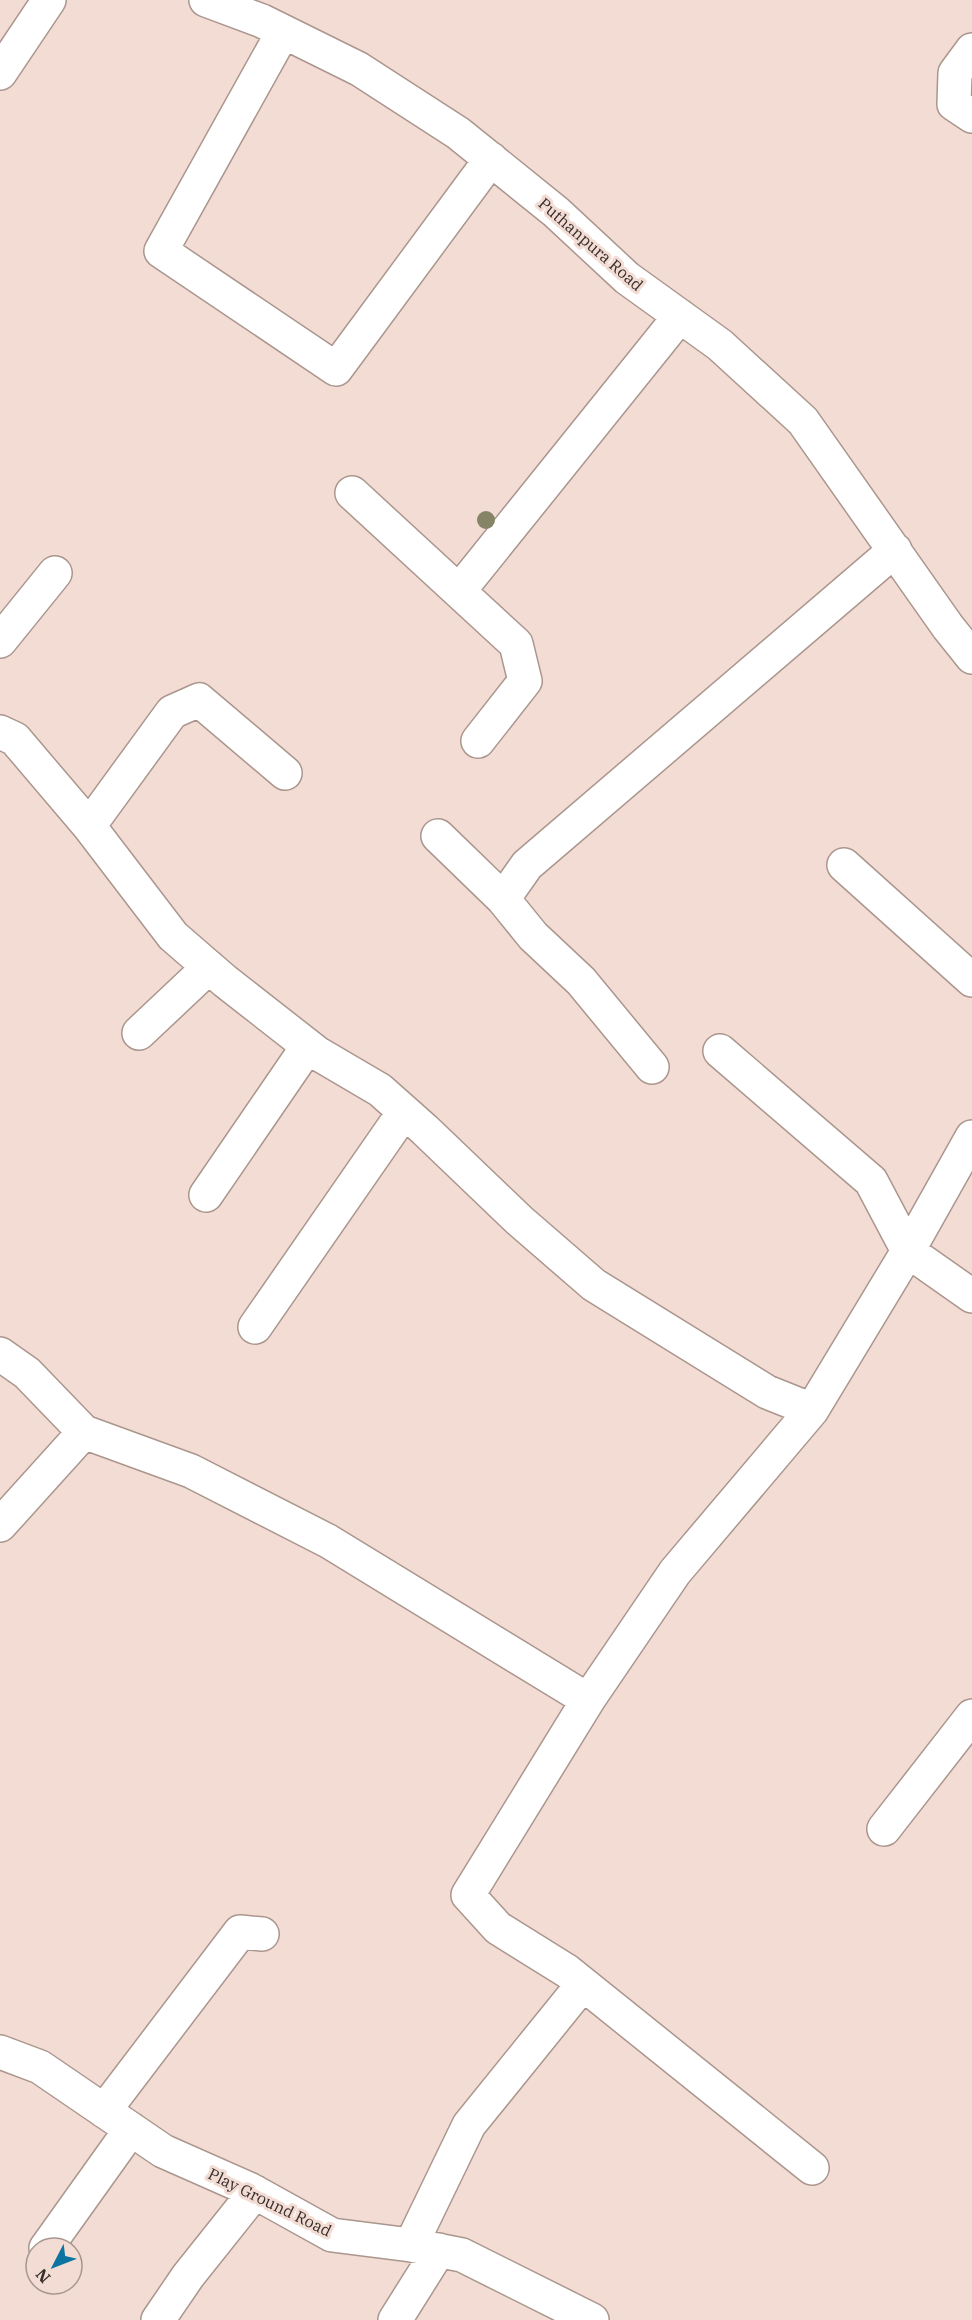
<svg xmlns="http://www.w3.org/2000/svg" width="972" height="2320" viewBox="0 0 972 2320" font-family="'IBM Plex Serif',serif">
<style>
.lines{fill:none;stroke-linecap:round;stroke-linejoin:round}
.minor-casing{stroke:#ab968e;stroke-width:36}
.minor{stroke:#fff;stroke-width:33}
.tree{fill:#868466}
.labels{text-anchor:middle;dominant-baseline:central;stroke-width:6;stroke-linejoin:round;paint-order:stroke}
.street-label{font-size:16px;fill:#362d2a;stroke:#f2dcd4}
</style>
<rect width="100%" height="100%" fill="#f2dcd4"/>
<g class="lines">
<g class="minor-casing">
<path id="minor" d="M206,0L262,21L359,69L458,133L556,212L627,278L720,345L803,421L948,627L972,657
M283,32L161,251L336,369L491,159
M972,50L955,73L954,104L972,116
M0,73L49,0
M352,493L516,644L525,681L478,741
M459,591L680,316
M0,641L55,573
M0,732L15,739L89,826L173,936L225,981L317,1053L380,1090L425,1130L519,1220L594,1285L767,1392L812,1410
M89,826L172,712L199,700L285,773
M438,836L503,899
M844,865L972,980
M139,1033L209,967
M720,1051L871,1181L908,1251L972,1296
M652,1067L581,981L533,936L503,899L527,865L895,550
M206,1195L308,1046
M255,1327L404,1112
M0,1354L27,1373L84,1432L191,1471L328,1541L588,1700
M0,1525L84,1432
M884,1829L972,1716
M0,2052L40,2067L163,2151L249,2189L332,2235L411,2245L462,2255L592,2320
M104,2111L240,1932L262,1934
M812,2168L567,1971L498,1928L468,1895L588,1700L675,1572L812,1410L908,1251L972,1137
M411,2245L469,2125L583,1984
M46,2248L131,2129
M158,2320L188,2276L255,2192
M395,2320L439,2250"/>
</g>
<use href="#minor" class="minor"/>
</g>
<circle class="tree" cx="486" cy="520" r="9"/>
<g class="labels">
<g class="street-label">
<text transform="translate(591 244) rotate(41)">Puthanpura Road</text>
<text transform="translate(270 2202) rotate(26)">Play Ground Road</text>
</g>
</g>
<g transform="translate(54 2266) rotate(228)"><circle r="28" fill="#f2dcd4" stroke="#a79690" stroke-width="1.5"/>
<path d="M0-4.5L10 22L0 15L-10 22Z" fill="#0b74a0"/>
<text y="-9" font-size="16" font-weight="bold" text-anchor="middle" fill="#362d2a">N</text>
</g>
</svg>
